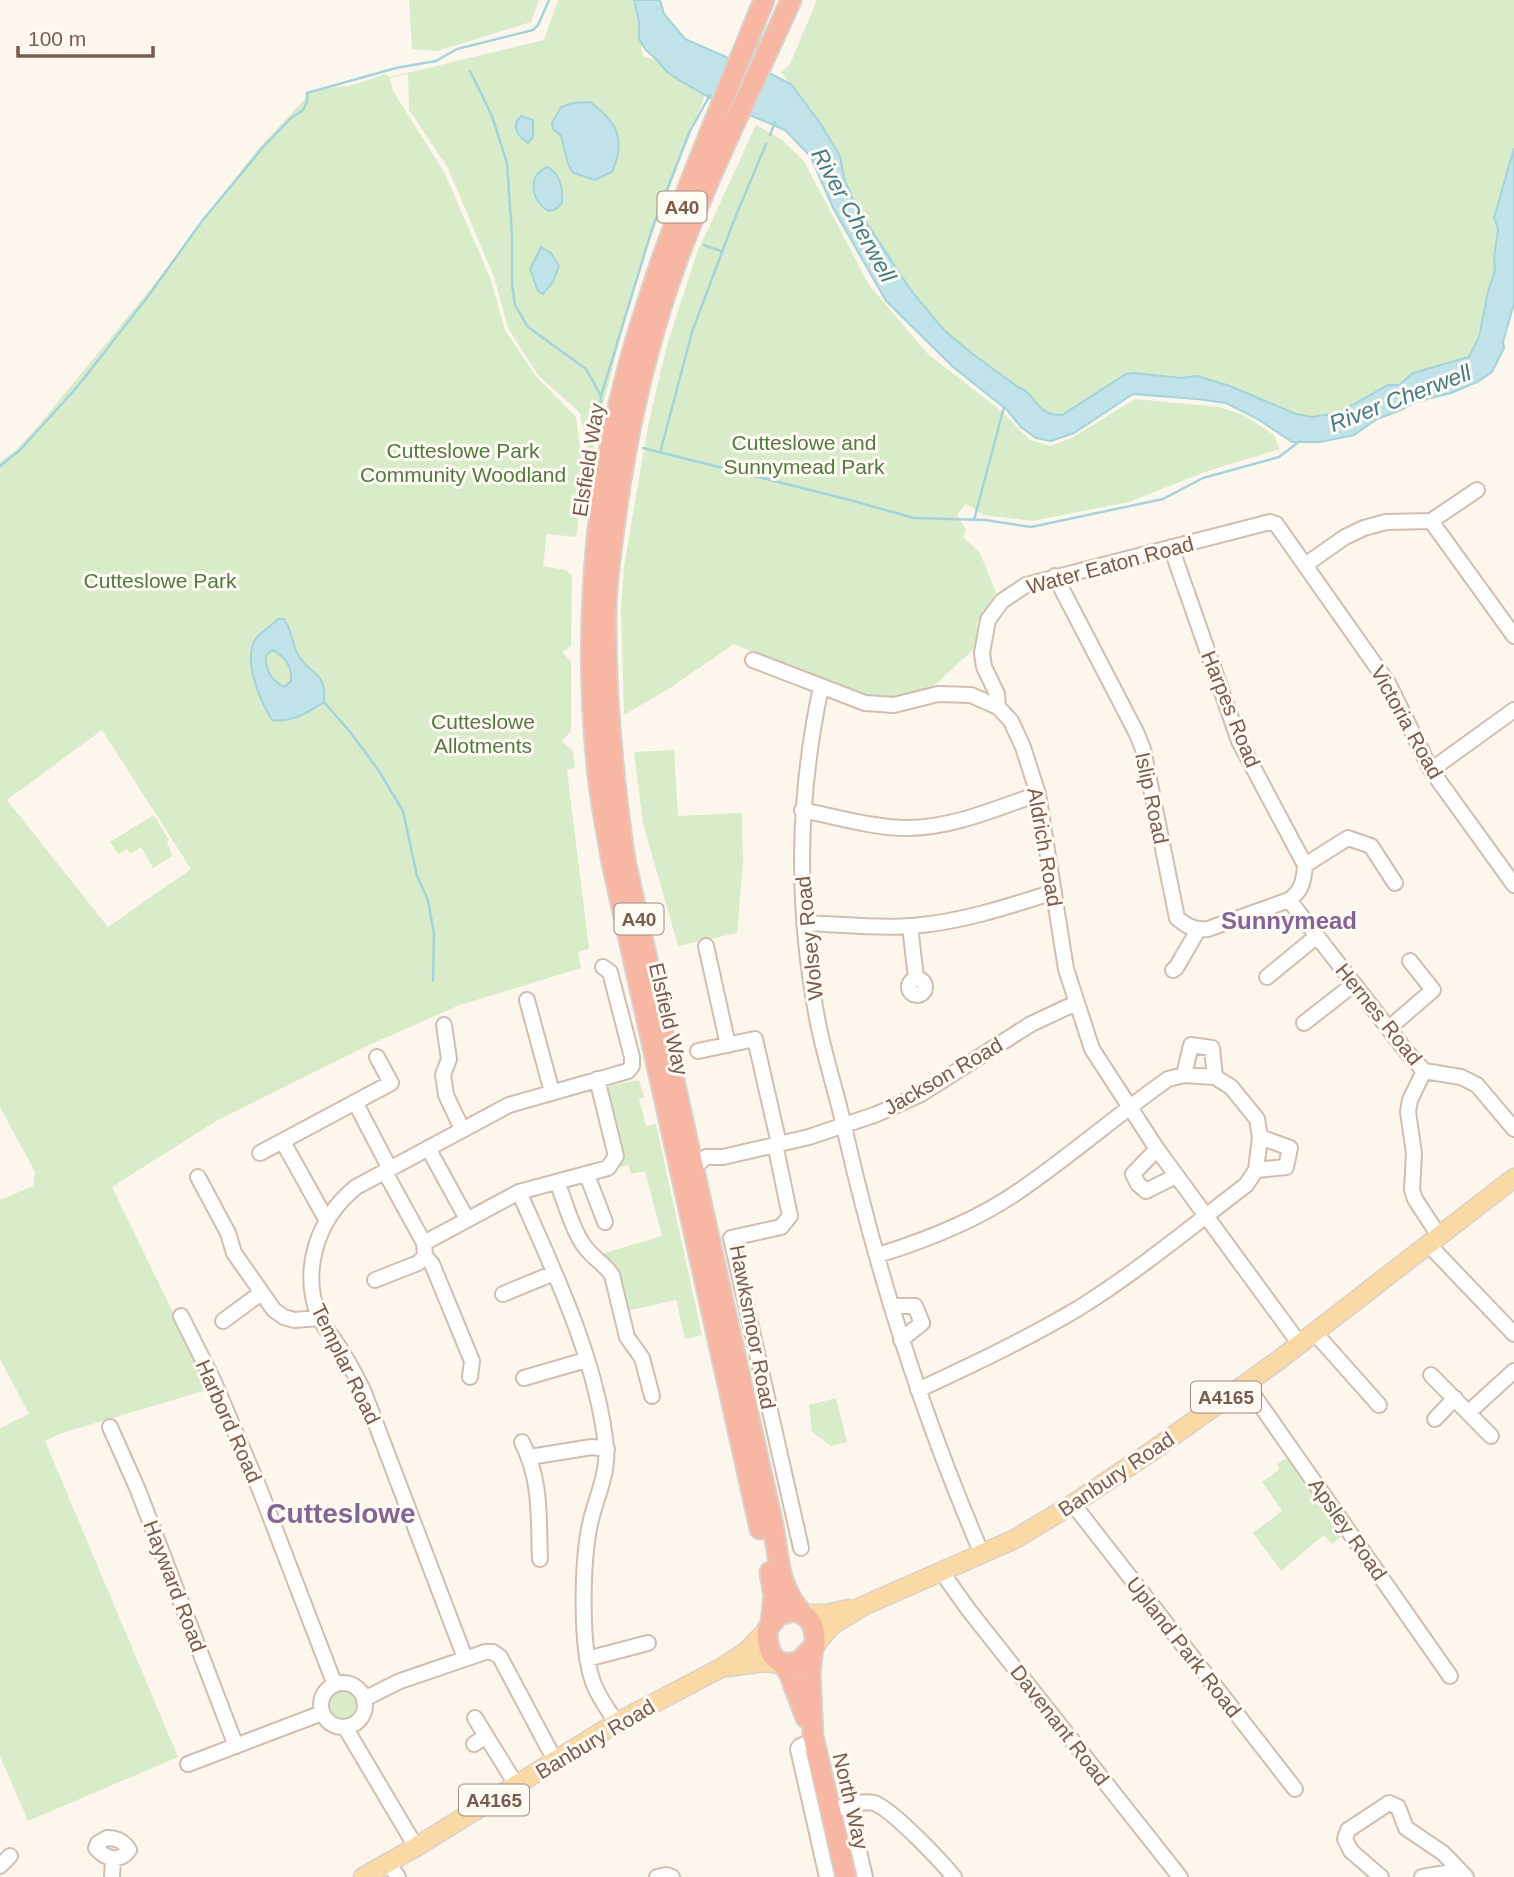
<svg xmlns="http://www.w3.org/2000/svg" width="1514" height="1877" viewBox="0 0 1514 1877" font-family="Arial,sans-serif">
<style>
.green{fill:#d8ecc9;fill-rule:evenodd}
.water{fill:#bfe3e8;stroke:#a5d3da;stroke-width:2;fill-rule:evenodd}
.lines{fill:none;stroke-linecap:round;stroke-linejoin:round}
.stream{stroke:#a5d3da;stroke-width:2.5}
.minor-casing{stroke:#d1beb0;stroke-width:18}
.major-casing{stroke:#dad1cd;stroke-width:21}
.highway-casing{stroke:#dad1cd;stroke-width:23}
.minor{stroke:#fff;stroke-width:14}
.major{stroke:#fbd9a5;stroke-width:18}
.highway{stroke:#f7b7a3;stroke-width:19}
.labels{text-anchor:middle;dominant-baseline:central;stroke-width:6;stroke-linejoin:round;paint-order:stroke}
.shield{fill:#fffaf3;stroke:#a28b7f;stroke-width:2}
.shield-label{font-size:19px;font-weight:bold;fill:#7a5c4d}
.park-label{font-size:21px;fill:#537a41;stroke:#fffaf3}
.street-label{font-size:21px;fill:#7a5c4d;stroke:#fffaf3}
.water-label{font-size:23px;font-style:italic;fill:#437c86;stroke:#fffaf3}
.quarter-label{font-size:24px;font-weight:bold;fill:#846695;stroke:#fffaf3}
.district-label{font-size:28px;font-weight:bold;fill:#846695;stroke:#fffaf3}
</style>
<rect width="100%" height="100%" fill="#fdf6ec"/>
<path class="green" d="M409,0H539L531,22L438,51L412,49Z
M558,0H634L643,56L658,61L667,72L705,95L636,277L594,440L592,472L580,413L538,375L508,328L494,277L448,168L409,110L408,74L390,78L393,91L444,172L490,277L505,330L535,375L576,417L584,475L577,480L583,486L576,537L547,534L543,566L566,570L572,575L571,646L562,652L571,661V731L562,741L573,751L575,767L567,770L589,949L578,952L581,968L460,1005L371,1044L216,1121L112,1187L210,1389L62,1433L45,1441L178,1757L28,1821L0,1756V1428L29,1414L0,1359V1200L33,1186L35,1172L0,1107V462L15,451L39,425L148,292L258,149L313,90L349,86L386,74L390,77L544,40ZM102,730L191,869L108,927L7,800Z
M817,0H1514V148L1494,218L1498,229L1494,258L1495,270L1475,347L1469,357L1413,373L1399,385H1388L1338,413L1327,415L1312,417L1296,414L1230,386L1197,376L1181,378L1126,374L1062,415C1034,415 1037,394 1018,387L970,352L943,329L910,289L855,205L844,178L840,156L807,105L781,72L790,64Z
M756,125L781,139L804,161L869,285L928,354L1000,410L1030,440L1050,446L1072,438L1135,399L1219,407L1244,415L1274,435L1280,449L1205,472L1129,502L1032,521L984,515L966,504L957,514L966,530L963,537L980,553L996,593L977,622L976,647L938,682L925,691L891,700L857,696L734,644L670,688L624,715L621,611L624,566L648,426L667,345L697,253Z
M674,750L678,816L742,813L743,862L737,933L678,946L643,823L634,752Z
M154,815L169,840L167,841L172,856L153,868L141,847L130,854L127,849L118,854L110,842Z
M639,1080L644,1097L639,1099L646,1126L656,1124L702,1335L685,1339L676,1300L627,1311C621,1289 618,1270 601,1254L662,1236L645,1171L631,1174L628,1165L613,1169L607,1091L609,1086Z
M836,1398L847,1442L831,1446L812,1432L809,1405Z
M1287,1458L1341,1537L1332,1544L1324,1535L1281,1571L1253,1533L1282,1511L1262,1482L1279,1470L1277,1464Z
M325 1704a16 16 0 1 1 32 0a16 16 0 1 1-32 0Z"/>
<path class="water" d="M634,0H660L664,14L685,39L751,68L771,74L791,84L820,123L840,156L844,178L855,205L910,289L943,329L970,352L1018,387C1038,394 1034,415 1062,415L1126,374L1134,373L1181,378L1197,376L1230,386L1296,414L1312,417L1338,413L1388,385H1399L1413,373L1469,357L1479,337L1488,292L1495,270L1494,258L1498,229L1494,218L1514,148V304L1503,342L1504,348L1492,372L1477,382L1451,393L1415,402L1401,410L1377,419L1354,435L1320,442H1292L1256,418L1226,403L1197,399L1133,394L1074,433L1051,441L1036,438L1021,427L1007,410L952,366L886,301L833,208L811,157L785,130L712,99L679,80L667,72L658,61L646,50L639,39V22Z
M590,102C618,122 626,140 612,172L595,180L573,173L568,164L561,136L553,129L552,123L561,107L572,103Z
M521,116L533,120V137L528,143C518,136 510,126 521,116Z
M548,167C561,176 563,188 562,203L556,209L549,211C531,202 526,174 548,167Z
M541,247L551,253L559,266L553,282L543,294L538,291L530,269Z
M278,619H284C292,630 292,644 298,655C311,677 326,669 324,702C307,713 292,723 272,720C260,701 241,657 257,637C263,631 272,625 278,619ZM273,650C286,658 292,666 291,681L284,687C271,680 265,670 266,655Z"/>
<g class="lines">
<path class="stream" d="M470,71L492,116L507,163L512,236V284L515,305L528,327L586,369L601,396
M770,135L775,122
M704,245L721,251
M599,428L601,396L653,226L689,133L710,95
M643,448L846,499L914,518L985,520L1031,527L1163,499L1203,478L1279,457L1300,441
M660,453L692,332L733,223L766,144
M0,466L20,450L78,386L149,295L202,221L264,146L291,118L303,110L307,102V93L396,68L436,61L457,49L533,30L538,25L549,0
M974,520L1004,407
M324,702L351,733L379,771L403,811L417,876L428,900L434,934L433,980"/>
<g class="minor-casing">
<path id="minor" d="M1431,521L1514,636
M1171,547L1239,741L1305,865
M1305,565L1345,537L1364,528L1386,522L1431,521L1477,490
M1055,576L1136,732L1143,749L1177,918C1188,927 1194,930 1208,929L1289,900
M753,660L865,703L894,705L938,694L971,695L998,707
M821,687C797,800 796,905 817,1018C824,1056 837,1093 845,1131C878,1276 923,1417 982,1554
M1431,770L1514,710
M802,810C837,817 873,828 908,828C952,828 997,808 1038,794
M1305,865C1304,880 1302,891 1289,900L1406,1051L1424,1071L1461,1077L1477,1085L1514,1129
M1305,865L1348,838L1371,846L1395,883
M804,923C839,924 876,929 912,926C961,922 1007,907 1054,892
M910,926L916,978
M706,946L728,1045
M1173,970L1176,968L1198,930
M1267,977L1317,936
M909 987a8 8 0 1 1 16 0a8 8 0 1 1-16 0Z
M527,1000L552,1092
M1304,1023L1354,984
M444,1025L449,1059L443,1075L446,1095L462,1129
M1389,1028L1433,990L1410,961
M698,1051L755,1039L779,1144
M1424,1071L1410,1100L1408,1112L1414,1153L1412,1190L1415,1199L1439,1236
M1184,1075L1191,1045L1212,1048L1215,1077
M355,1102L390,1169
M283,1142L326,1219
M775,1144L790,1216L781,1227L731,1238L801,1548
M428,1148L467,1219
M1157,1149L1133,1174L1138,1184L1146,1191L1176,1176
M260,1153L391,1083L377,1057
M1256,1170L1286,1167L1290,1148L1260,1137
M385,1172L424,1243L519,1192L608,1168L616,1156L597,1079
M689,1172L706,1157H723L809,1137L877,1114L921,1094L1031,1024L1076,1003
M587,1175L605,1222
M198,1177L228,1233L234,1253L274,1310L284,1317L294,1320L320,1318
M557,1182C565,1201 570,1223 581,1241C588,1255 603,1262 612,1275L627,1337L642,1358L652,1396
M519,1192C554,1271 597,1360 606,1447C609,1473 595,1500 590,1524C582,1561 580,1647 593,1682C598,1697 609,1710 616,1723
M424,1243L425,1256L432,1264L472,1361L470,1377
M1429,1245L1514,1334
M878,1255C927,1240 976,1221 1019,1191C1070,1156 1117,1115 1168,1079L1184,1075L1215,1077L1231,1087L1257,1119L1260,1137L1256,1170L1246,1185C1191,1227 1138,1271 1079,1308C1027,1339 972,1365 918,1390
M375,1280L418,1263L425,1256
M503,1294L554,1273
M891,1306H915L922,1323L901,1340
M181,1316L214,1382L260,1490L335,1685
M223,1321L261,1293
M1314,1332L1379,1405
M1299,1343L1157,1149L1092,1049L1066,969L1038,794L1023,747L1011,721L998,707L997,694L984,667L982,653L988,620L1002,601L1026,585L1270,522L1276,524L1388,683L1431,770L1514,885
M1431,1375L1491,1436
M524,1378L586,1360
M1245,1383L1450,1676
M1469,1412L1514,1371
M1435,1419L1455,1398
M110,1427L138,1490L236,1746
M522,1442C542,1482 538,1517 540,1559
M530,1457L592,1447L607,1449
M1073,1504L1295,1789
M941,1571L968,1609L1180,1877
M465,1658L363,1390C355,1374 347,1359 337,1344C331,1335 323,1326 319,1317C300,1269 318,1218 356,1187L509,1105L628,1071L632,1066V1057L610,972L603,967
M587,1659L648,1643
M321 1705a22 22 0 1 1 44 0a22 22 0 1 1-44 0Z
M364,1701L368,1697L400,1681L485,1652H493L500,1657L550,1751
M475,1718L517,1786
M345,1727L416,1847
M814,1741L800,1746L798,1749L827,1877
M474,1744L486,1736
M188,1764L322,1713
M848,1806L865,1877
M831,1810C844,1807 860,1800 874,1803C892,1809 941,1861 954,1877
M107,1838C117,1838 124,1841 129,1850C120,1863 105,1859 96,1848L98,1843Z
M388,1863L398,1877
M0,1866L10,1856
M112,1877L113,1859
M657,1877L666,1875L672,1877
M1381,1877L1351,1851L1345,1839L1348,1830L1389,1803L1398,1807L1406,1828L1443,1853L1466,1877
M1422,1877L1458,1871"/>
</g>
<g class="major-casing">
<path id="major" d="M805,1614H827L849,1609
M815,1645L832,1625L863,1606L1015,1539L1073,1504L1152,1451L1279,1360L1514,1178
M727,1667L765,1662L780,1664
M363,1877L416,1847L616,1723L721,1668L747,1651L767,1630"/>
</g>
<g class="highway-casing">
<path id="highway" d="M791,0C747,99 696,198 663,301C641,371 626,441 616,513C612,546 606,579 606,613C605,696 613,778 625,860L773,1525C779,1559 778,1586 802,1613
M760,1529L612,863C608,837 602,810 599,784C583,648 592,500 628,368C662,242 715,121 764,0
M770,1572L774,1596L771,1622
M794,1611C811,1615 816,1628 815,1645L799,1662L783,1664C769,1657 767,1645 767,1630L778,1615Z
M813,1648L810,1674L813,1736L846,1877
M783,1664L789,1673L806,1718"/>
</g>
<use href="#minor" class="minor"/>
<use href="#major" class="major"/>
<use href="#highway" class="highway"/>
</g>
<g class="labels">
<g class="shield">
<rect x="657.5" y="191.5" width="49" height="31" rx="5"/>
<rect x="614.5" y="903.5" width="49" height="31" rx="5"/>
<rect x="1191" y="1381.5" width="70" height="31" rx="5"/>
<rect x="459" y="1784.5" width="70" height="31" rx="5"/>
</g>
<g class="shield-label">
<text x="682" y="207">A40</text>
<text x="639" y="919">A40</text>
<text x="1226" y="1397">A4165</text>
<text x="494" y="1800">A4165</text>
</g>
<g class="park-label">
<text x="804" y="442">Cutteslowe and<tspan x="804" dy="24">Sunnymead Park</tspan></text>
<text x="463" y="450">Cutteslowe Park<tspan x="463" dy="24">Community Woodland</tspan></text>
<text x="160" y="580">Cutteslowe Park</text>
<text x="483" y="721">Cutteslowe<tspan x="483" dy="24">Allotments</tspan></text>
</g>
<g class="street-label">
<text transform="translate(588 460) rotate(-81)">Elsfield Way</text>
<text transform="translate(1110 565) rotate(-15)">Water Eaton Road</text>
<text transform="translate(1231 709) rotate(68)">Harpes Road</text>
<text transform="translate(1407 722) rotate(61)">Victoria Road</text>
<text transform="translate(1152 798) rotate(78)">Islip Road</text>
<text transform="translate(1045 847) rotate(80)">Aldrich Road</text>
<text transform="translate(809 938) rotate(-96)">Wolsey Road</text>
<text transform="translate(1379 1014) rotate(51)">Hernes Road</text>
<text transform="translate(669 1019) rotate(77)">Elsfield Way</text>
<text transform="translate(943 1076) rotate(-30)">Jackson Road</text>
<text transform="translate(753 1327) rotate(79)">Hawksmoor Road</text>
<text transform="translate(346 1364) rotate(64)">Templar Road</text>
<text transform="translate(229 1421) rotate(66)">Harbord Road</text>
<text transform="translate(1116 1474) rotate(-34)">Banbury Road</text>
<text transform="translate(1348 1529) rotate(55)">Apsley Road</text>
<text transform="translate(175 1586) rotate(69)">Hayward Road</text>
<text transform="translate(1184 1647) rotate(52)">Upland Park Road</text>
<text transform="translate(1060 1725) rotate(52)">Davenant Road</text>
<text transform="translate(595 1739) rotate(-31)">Banbury Road</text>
<text transform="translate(851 1801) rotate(77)">North Way</text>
</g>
<g class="water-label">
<text transform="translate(854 215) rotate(61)">River Cherwell</text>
<text transform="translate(1400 398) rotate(-21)">River Cherwell</text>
</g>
<g class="quarter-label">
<text x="1289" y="920">Sunnymead</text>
</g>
<g class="district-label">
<text x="341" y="1513">Cutteslowe</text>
</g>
</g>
<path d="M18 46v10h135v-10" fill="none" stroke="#7a5c4d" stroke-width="3.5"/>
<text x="28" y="46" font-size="21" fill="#7a5c4d" stroke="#fffaf3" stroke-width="5" paint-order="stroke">100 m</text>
</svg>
